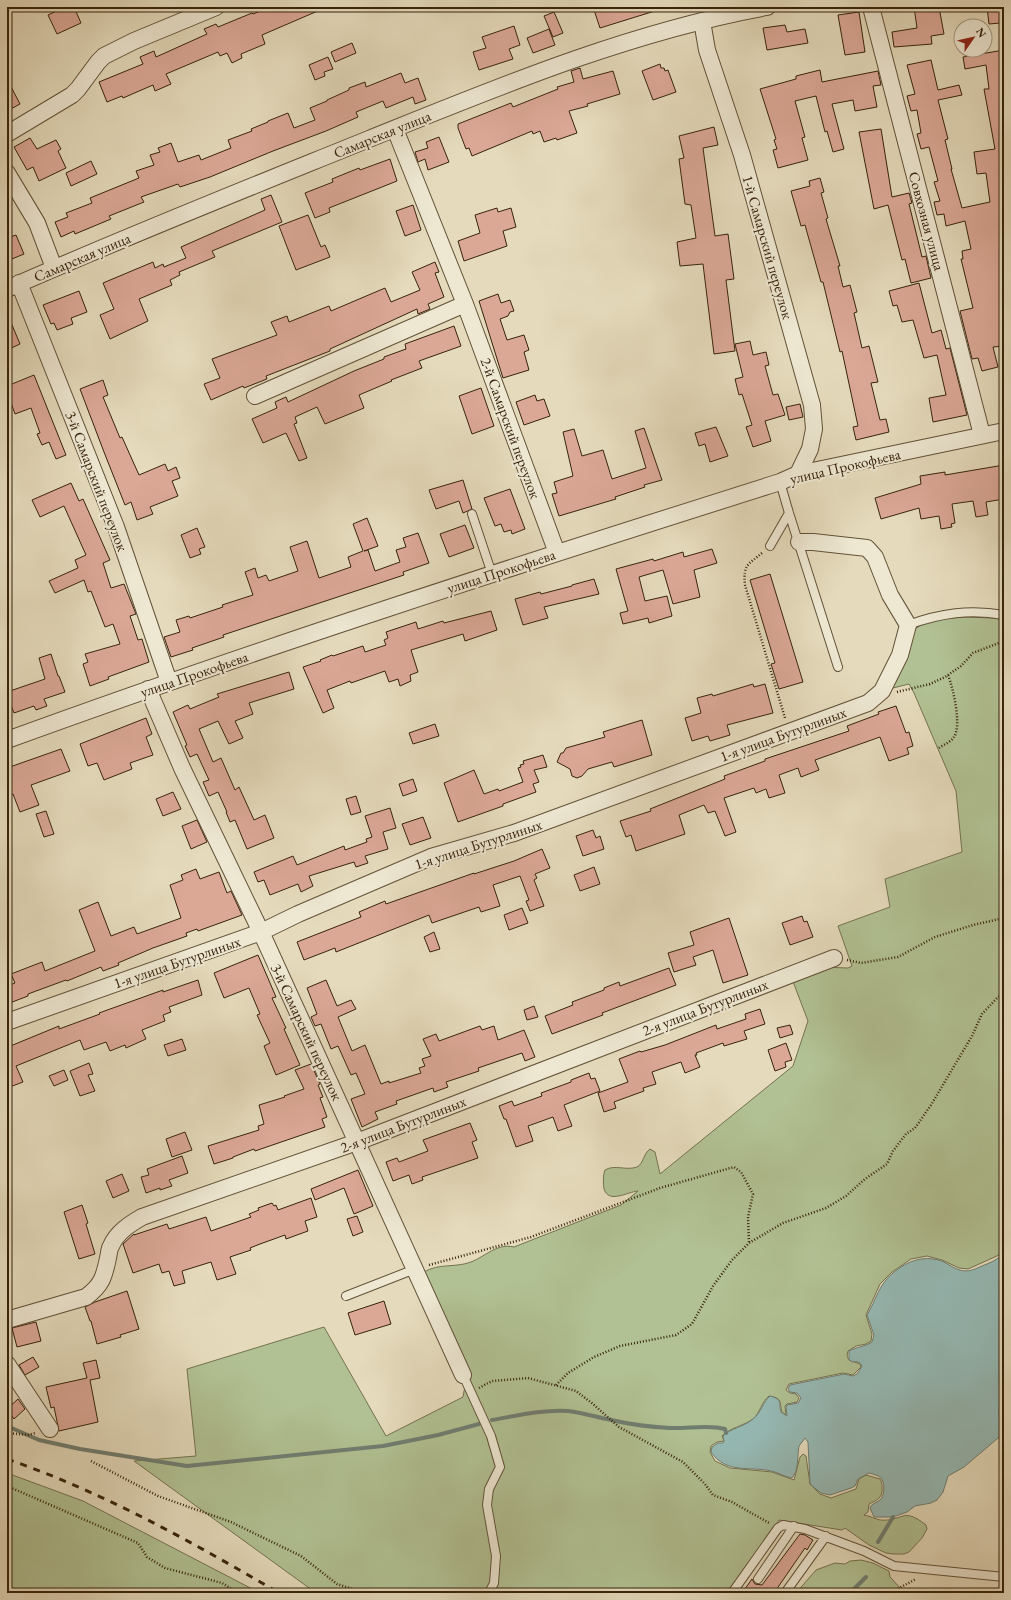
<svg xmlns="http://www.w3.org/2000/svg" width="1011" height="1600" viewBox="0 0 1011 1600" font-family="'EB Garamond',serif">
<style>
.green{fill:#b1c193;stroke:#747250}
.water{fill:#96bab5;stroke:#707e71}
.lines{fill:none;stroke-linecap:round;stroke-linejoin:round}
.stream{stroke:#707e71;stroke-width:4}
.building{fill:#dba896;stroke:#37230c}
.service-casing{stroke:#625138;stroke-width:10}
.minor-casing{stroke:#625138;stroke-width:18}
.path{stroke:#37230c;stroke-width:2.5;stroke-dasharray:1 2;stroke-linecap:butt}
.service{stroke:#eee8d3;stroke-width:8}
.minor{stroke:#eee8d3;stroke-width:16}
.rail{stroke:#37230c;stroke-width:3;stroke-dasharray:7 7;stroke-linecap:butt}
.labels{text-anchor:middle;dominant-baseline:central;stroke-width:4;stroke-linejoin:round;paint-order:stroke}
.street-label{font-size:15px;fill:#37230c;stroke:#eee8d3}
</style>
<rect width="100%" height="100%" fill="#e5dbbc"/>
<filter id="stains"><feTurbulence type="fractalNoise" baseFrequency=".005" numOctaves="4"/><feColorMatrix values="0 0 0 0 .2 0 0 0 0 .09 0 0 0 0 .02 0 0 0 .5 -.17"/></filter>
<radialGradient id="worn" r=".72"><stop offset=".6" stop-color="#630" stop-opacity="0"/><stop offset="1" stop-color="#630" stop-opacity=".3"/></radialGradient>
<path class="green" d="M962,617L994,618L1004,620V1247L999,1255L968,1269L959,1268L942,1260L927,1256L911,1259L892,1272L880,1284L866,1315L872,1334L871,1341L866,1344L856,1346L848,1351L847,1356L849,1360L860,1364L861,1367L853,1375L843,1373L789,1384L786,1390L790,1393L796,1394L799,1398L797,1402L787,1404L785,1406L786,1415L782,1412C779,1402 783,1398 769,1396C762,1401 760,1413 753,1419C745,1425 734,1427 725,1433L722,1436L724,1441L717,1442L711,1446L710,1452L715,1461L730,1468L772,1472L794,1480L800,1457L803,1454L806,1456L810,1484L820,1494L831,1498L856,1489L859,1479L866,1475L880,1479C882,1482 882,1484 882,1488C883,1498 877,1500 869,1504L868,1512L864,1515C870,1516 875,1519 880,1520C903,1522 902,1506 926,1525L927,1529L922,1538L909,1552L904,1554H894L886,1553L869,1545L845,1528L842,1530L779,1520L727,1593H316L134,1461L196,1456L187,1369L324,1327L386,1436L463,1397L467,1374L424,1272C439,1263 455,1268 471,1262C486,1256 497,1243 514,1247L621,1205L638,1191C627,1192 609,1204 604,1189C603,1183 603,1175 605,1170C615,1164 626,1171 637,1167C644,1163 643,1154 650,1149L655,1152L660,1174L793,1066L808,1021L792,979L821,967L848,968L852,966L838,926L890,907L885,879L962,852L956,791L914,693L909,684L889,689L912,632C924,619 945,619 962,617Z
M7,1473L83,1501L260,1593H7Z
M861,1560L873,1563L889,1571L890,1577L903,1591V1593H796L816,1570L835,1563L845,1564L850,1561Z"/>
<path class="water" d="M1004,1252V1433L964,1467L948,1476L943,1492L937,1500L931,1503L915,1506L907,1512L893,1517H874L870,1508C872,1503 876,1503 880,1500C885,1496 885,1482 881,1478C878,1475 873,1474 869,1473L858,1479L855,1486L851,1488L830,1495L821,1493L812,1486L810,1483L808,1442L805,1438L799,1446C797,1457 799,1470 792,1478C784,1477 778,1472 771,1471C749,1466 726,1474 711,1452L712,1447L718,1443H723L724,1441L723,1436C731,1428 744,1427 753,1419C761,1413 763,1402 770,1396C784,1400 778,1403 781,1412L787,1416L786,1407L787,1405L798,1403L801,1398L797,1393L790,1392L788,1389L790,1385L844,1374L853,1376L857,1374L862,1366C860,1362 857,1361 853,1362L849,1360V1351C856,1347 864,1347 872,1342L874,1335L867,1315C876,1300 879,1284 893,1273C907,1261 925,1254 944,1262C951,1266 958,1271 966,1271C973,1271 981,1266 987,1264C994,1261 1000,1258 1004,1252Z"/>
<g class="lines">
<path class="stream" d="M492,1420C515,1416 545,1409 568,1411C584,1413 600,1418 616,1421C633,1425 652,1427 670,1428C688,1429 708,1424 725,1429L726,1433
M7,1426L39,1440L80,1449L187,1466L383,1446L438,1435L479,1424
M878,1542L893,1517
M850,1593L866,1577"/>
</g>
<path class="building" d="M65,7H74L81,23L57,34L48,15Z
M270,7H327L262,35L265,44L241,54L242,58L232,63L227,53L220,56L218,52L166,74L171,84L155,91L153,85L123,98L122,96L107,102L99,82L143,64L140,57L154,51L156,57L207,34L204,29L216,24L218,27L252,13L253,14Z
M593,7H658V10L600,28Z
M914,7H939L944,34L931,36L932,44L894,47L892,32L917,28Z
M987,7H1004V19H999L1000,23L989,24Z
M554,12L563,33L553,37L544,16Z
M859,12L865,52L845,55L838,15Z
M785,25L787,32L805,29L808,43L767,50L763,28Z
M514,26L520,45L509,49L513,59L479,70L473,52L486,48L482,37Z
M549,29L555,45L533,53L527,38Z
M352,43L356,53L335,62L331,52Z
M1004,50V165H1002L1004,178V346L993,347L998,367L982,371L978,358L972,359L960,311L973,308L961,259H963L962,251L971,249L965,221L946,226L944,214L937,215L934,202L940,201L934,182L938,181L929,147L921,149L917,134L921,133L917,110L911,111L907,96L915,94L907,65L931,60L938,90L959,85L962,95L938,100L948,139L945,140L952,169H951L962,208L990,202L986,173L977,174L974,152L995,149L984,89H989L986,65L965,69L963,57Z
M328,57L333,69L324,72L325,76L315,80L309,65Z
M660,64L661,68H664L665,71L668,70L676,92L653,100L642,71Z
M580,68L583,79L613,71L620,94L587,104L588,106L569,111L577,133L557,140L556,138L544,142L540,131L533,134L532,131L472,156L469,148L466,149L458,128V124L511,103L513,107L558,89L557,87L574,82L571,71Z
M820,70L822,82L878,71L881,85L873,86L877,107L855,111L853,100L832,104L844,149L833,152L827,131L825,132L816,96L795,101L805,137L802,138L808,160L778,168L773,150L777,149L774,140L776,139L760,89L796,79V76Z
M401,73L405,83L418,78L426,100L415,104L413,97L386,108L383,101L356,112L358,117L326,131L273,151L210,177L180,187L178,184L141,197L144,202L109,216L111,219L75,234L74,231L61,237L55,222L68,217L66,213L92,203L90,198L139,178L136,171L154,165L150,155L160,152L158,148L171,143L178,162L199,155L201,160L231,148L228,140L252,131L251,129L268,122V121L288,113L294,128L315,120L310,108L327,101V100L349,90V88L365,82L366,87Z
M7,79L20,104L7,111Z
M714,127L718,145L703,148L715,236L728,234L734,279L726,280L735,351L714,354L703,264L680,266L677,242L696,238L691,205L685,204L679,159L684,158L679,136Z
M881,129L892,197L909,193L912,203L909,204L922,257L926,256L931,278L911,283L905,259L902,260L888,205L874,209L859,132Z
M439,137L449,162L428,170L425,159L418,162L415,152L428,148L426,142Z
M30,138L37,149L56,140L61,149L58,151L66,168L39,181L33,167L27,170L14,147Z
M390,159L397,181L329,208L330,212L315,218L305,193L333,182L332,179L359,168L360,170Z
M91,161L97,174L71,186L66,173Z
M820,178L824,192L821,193L828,218L826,219L840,266H838L843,287L850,285L857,312L854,313L862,348L869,346L878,382L871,383L880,420L886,419L889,432L856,440L853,427L858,426L842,351L840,352L823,282H821L805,225L801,226L791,191L810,186L809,181Z
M271,195L282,222L212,251L215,257L179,272L180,275L170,280L172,285L139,299L148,321L110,339L100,315L114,309L103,283L153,262L155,268L163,264L164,267L186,258L181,247L265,210L261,199Z
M413,205L421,230L405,236L396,211Z
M497,208L498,212L511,208L516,227L503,231L507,246L464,261L458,241L480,233L475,215Z
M308,215L321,247L325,245L330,257L296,270L279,226Z
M16,235L24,254L7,261V238Z
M435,262L439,272L435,273L444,297L428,304L430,309L418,314L417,309L330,349V351L266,376L267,379L244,388L243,386L211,400L204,384L220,378L212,359L277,335L271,322L287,316L289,322L329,306L331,311L385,288L391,302L420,290L412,272Z
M919,283L932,333L941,330L946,349L950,348L967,415L933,422L929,398L946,395L937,355L924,358L913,320L902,322L897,305L893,306L889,291Z
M79,291L87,312L71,318L73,324L57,330L54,323L51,324L43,305Z
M498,294L501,303L510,300L514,311L510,312L508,316L500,319L507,340L524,335L529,350L524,352L529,370L503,378L479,301Z
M7,313L20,344L7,350Z
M454,326L461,346L419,361L422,368L391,380L392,381L359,395L364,408L325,424L317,407L295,417L297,423L294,424L307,458L299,461L286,433L263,443L252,419L277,408L275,402L286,397L288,402L354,371L384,359V357L406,349L405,344Z
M750,341L753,355L766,352L769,365L765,366L773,395L778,394L785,415L765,421L771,441L753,447L746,427L752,425L742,394L739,395L735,379L743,377L735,344Z
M34,375L66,455L56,459L49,442L42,445L37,434L40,433L31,408L15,414L7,392V386Z
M103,380L108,395L103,397L120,438L122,437L139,475L165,464L168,471L176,467L180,478L172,481L178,496L150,507L153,514L137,520L131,502L125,505L104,452L80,389Z
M481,388L494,426L472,434L459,396Z
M535,395L537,401L544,399L550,416L524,425L516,402Z
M800,404L803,417L789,420L786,407Z
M716,427L728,456L710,462L705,444L699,446L695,433Z
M644,428L662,480L644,485L645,487L615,497L616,499L559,516L552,494L557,493L554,482L573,476L563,432L574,429L582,456L603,450L612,479L646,468L635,431Z
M1004,465V499L986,502L988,515L976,517L973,501L952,504L955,523L951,524L952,527L941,529L939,516L921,519L919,508L881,519L875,498L921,484L920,476L945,472V475Z
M463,480L472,509L463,513L459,501L436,509L429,490Z
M71,483L79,501L83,499L110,560L103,563L111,588L124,584L136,614L130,616L138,640L142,639L149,662L108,677L109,679L90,686L83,664L88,662L85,654L120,644L113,624L105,627L91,591L88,592L84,580L55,593L49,581L78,568L75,560L86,555L64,506L40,517L32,500Z
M510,489L525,529L512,534L511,530L504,532L501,524L495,526L484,498Z
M367,518L378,546L364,551L368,550L375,571L400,562L396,550L406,547L403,538L418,533L429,563L403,572L404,575L223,635L224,637L192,648L193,650L171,657L164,637L180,632L176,620L189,616L190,618L223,607L222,605L253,595L245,572L255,568L258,578L266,575L269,581L298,571L290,547L307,541L319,578L351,567L348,557L363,551L353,524Z
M465,525L474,548L449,557L440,534Z
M197,528L205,547L199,549L201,554L190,558L181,535Z
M712,549L717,563L694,570L700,597L673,604L663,570L639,577L645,601L667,596L672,616L649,623L648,618L623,624L620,613L628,611L616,569L653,559L654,561L683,552L684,557Z
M770,574L803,682L779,689L771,664L775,663L750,580Z
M594,579L599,594L544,607L548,618L523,625L515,599L540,592L541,594L572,586V585Z
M491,611L497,630L465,641L463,634L411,650L418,672L410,675L411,681L400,686L398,679L389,682L385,671L351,683L350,681L327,690L334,708L323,713L303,667L321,661L320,660L332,655L333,656L363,646L365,652L386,645L384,640L388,638L386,632L416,622L418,629L443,621L444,623Z
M51,654L58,676H59L65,692L44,699L47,706L36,710L34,706L14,713L10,703L7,704V692L45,679L39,658Z
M289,672L294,689L249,703L253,714L235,721L243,738L229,744L218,721L199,729L213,762L221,758L235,790L239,787L254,820L265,815L274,838L247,849L235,820L230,822L226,812H227L218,792L209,796L203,782L209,780L197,754L190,757L185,746L187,745L173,712L188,705L190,709L219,697L217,694Z
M753,684L754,687L765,684L773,713L727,725L730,735L710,741L708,736L692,741L685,718L701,713L697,698L712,694L713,696Z
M896,706L906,733L909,732L913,746L907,748L909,754L889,761L880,737L815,760L819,770L801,777L798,768L779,775L785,793L769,798L766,789L756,793L754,788L724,798L736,832L725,836L715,811L708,813L704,805L679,815L685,834L636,851L631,835L626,837L620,821L651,811L650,809L725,779L724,776L765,761V759L849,731L847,726L879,714L878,712Z
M146,718L152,734L146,737L153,755L130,763L132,769L104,780L97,763L88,766L80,744Z
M642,720L652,755L614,767L612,762L588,769L582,776L577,778L572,776L570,769L557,762L561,753H563L566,748L605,737L603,732Z
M435,724L439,736L413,744L409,733Z
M61,749L70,771L31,785L39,805L20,812L13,794L7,796V768Z
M543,755L547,767L534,770L539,782L533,784L536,792L503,804V806L458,822L444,783L474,770L484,794L498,789L499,791L523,782L518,768L521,767L520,765L524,764L523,761Z
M413,779L417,791L403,796L399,784Z
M173,792L181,809L163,816L156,799Z
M356,796L361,812L351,815L346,799Z
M390,808L396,828L383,832L388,849L365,856L368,863L356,867L354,862L309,876L313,886L301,892L298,884L270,895L264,880L258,882L254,872L293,856L297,865L344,846L345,850L367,842L366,839L372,837L365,816Z
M46,811L54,834L44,837L36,814Z
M423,817L431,838L410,845L402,824Z
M197,820L207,842L191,849L182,826Z
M593,830L596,838L600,836L604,849L583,856L576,836Z
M542,849L550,868L535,874L537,878L534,880L544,906L530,911L526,901L529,900L520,876L493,885L500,906L481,912L479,907L432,923L429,915L336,952L335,948L304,960L297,942L361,917L359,912L385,901L386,904L474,873V874L514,861Z
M594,867L600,884L580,891L574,875Z
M196,869L200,879L219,872L227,893L231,891L242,915L198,931L197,929L186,933L187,936L153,948L118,963L119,965L103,971L101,967L67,981L66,980L28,994V996L7,1004V986L15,983L11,974L42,962L45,971L95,951L79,910L98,902L111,936L134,927L137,934L181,918L170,885L183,880L181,875Z
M522,908L528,923L509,930L504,915Z
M802,916L804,922L807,921L813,937L790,945L782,923Z
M729,918L748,975L723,983L713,950L693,957L696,965L674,972L668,953L694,945L690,932Z
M434,932L440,949L430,952L424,937Z
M258,955L276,997L272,998L286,1028L284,1029L300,1065L276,1075L264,1046L270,1043L257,1015L260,1014L249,988L224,998L214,973Z
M669,968L676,985L602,1013L603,1015L552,1034L545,1016L573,1005L572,1002L604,990V988L619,982L620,986Z
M198,980L202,995L169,1007L171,1012L163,1015L165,1021L142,1030L146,1039L126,1048L125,1045L110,1051L106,1042L84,1050L80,1040L16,1066L23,1082L7,1088V1045L8,1047L59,1026V1029L100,1014L99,1013L163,990V992Z
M326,980L337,1006L351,1000L356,1009L338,1017L352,1051L365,1045L381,1084L389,1081V1083L421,1073L419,1068L425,1066L422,1059L431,1056L423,1039L436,1034L439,1041L480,1026L482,1030L494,1026L498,1040L524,1030L535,1057L525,1061L522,1053L478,1068L479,1071L446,1082L448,1087L434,1092L433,1088L396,1101L397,1104L375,1112L378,1119L362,1127L351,1099L365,1094L356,1073L351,1075L338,1046L331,1049L321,1024L315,1026L311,1017L317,1014L307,988Z
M534,1006L538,1017L527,1020L524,1010Z
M760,1009L765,1024L744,1031L747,1039L724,1046L723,1043L696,1053L697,1055H695L700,1067L685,1073L681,1062L652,1072L656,1084L643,1088L644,1091L614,1102L616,1108L604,1112L598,1093L628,1082L619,1059L640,1051L641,1052L665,1045L716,1025L717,1029L746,1019L745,1014Z
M790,1025L793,1034L780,1038L777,1028Z
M182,1039L186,1050L168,1056L164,1045Z
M786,1043L792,1060L785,1062L786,1067L775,1071L768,1050Z
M89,1063L93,1074L88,1075L95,1091L80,1096L70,1071Z
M311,1064L320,1084L318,1085L323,1097L320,1098L327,1117L322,1119L325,1127L255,1151L254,1149L233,1157V1158L214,1164L208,1146L259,1130L258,1126L264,1124L259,1105L285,1097L284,1096L304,1089L295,1070Z
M64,1070L68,1080L54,1086L49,1076Z
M589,1073L591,1079L595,1078L600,1091L564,1105L572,1126L558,1131L553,1117L528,1126L533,1141L516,1147L506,1119H504L499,1106L512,1101L514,1106L542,1096L541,1093L571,1082V1080Z
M470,1123L477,1140L472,1142L478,1158L422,1177L423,1180L412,1184L409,1175L393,1181L386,1162L397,1158L399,1162L428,1151L423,1140Z
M185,1132L192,1150L172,1157L166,1139Z
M182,1156L188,1173L169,1180L172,1186L160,1190V1188L146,1193L141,1177L149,1175L147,1169Z
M358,1170L373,1206L354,1214L344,1188L315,1200L311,1189Z
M122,1174L129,1191L113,1198L106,1181Z
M311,1198L317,1217L305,1221L308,1231L286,1239L285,1235L260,1244L250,1248L251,1250L230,1257L236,1274L217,1280L211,1262L182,1271L185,1283L174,1286L169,1271L162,1273L159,1264L133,1273L123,1244L134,1234V1235L167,1224L169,1229L206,1217L211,1231L251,1217L249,1214L259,1210L258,1208L272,1203L274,1206L276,1205L278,1210Z
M82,1205L88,1223L86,1224L95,1254L79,1259L64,1212Z
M357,1216L363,1232L353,1236L347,1219Z
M127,1291L139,1329L120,1335L121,1337L97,1344L91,1321H90L85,1307L95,1302Z
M384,1301L391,1324L355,1335L348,1313Z
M36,1322L41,1341L17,1347L12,1328Z
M33,1357L39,1367L25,1375L19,1365Z
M96,1360L100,1378L90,1380L98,1422L59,1431L54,1407L51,1408L46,1387L87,1378L83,1363Z
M18,1399L25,1409L14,1419L7,1409Z
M800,1534L805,1535L813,1540L807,1550L805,1548L774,1593H742L752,1579L755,1584L762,1585Z"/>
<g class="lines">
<g class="service-casing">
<path id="service" d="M780,482L789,513L838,667
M472,514L492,574
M770,546L789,513
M908,625C941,613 970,609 1004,615
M346,1296L415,1269
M463,1375L491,1436L500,1467L489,1489L487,1505L496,1556L494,1583L489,1593
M758,1579L794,1526
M732,1593L778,1528L783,1525L805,1529L864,1551L894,1566L1004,1577
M785,1593L826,1536"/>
</g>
<g class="minor-casing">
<path id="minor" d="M871,7L982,435
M702,21L707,50L742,155L812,405L814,429L810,449L798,474
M395,129L465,304L557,553
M7,134L72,95L78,89L98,62L104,56L134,41L216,7
M7,173L37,223L54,268
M19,283L116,527L169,682
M7,289C127,236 248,188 369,139C498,87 629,32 767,7
M255,396L465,304
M148,689L182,768L261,932L463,1375
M7,740C262,647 521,564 780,482L798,474L1004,431
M7,1022L261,932L298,914L431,857L514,833L868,703L882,691L900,655L908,625L890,595L875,557L867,548L813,542H799
M7,1320L86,1297C102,1285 104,1277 108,1258C109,1254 109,1249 111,1246C117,1232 130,1224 142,1217L357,1142L834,958
M7,1364L50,1429"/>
</g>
<path class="path" d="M762,553C748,565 743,564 745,585L785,718
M897,692L930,684L945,677L961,666L973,653L1004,641
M939,748C943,745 951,742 954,737C962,725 953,688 948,675
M847,960L861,963L898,957L935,937L973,925L1004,918
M429,1265L531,1237L660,1188L734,1167L741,1172L753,1194L748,1217L749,1243
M556,1385L568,1373L594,1357L620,1346L676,1335L692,1324L713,1286L732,1260L749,1243L783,1223L826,1208L846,1196L865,1179L887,1164L893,1151L906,1134L915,1128L931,1105L972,1036L982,1014L998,997L1004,995
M479,1388L492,1381L528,1378L576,1391L593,1404L619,1427L683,1462L705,1484L713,1495L732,1502L769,1523
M7,1433L28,1435L36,1433
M91,1461L158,1496L231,1522L301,1556L337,1584L365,1593
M7,1486L138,1543L147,1557L165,1568L222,1583L238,1593
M890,1593L916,1579"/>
<use href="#service" class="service"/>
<use href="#minor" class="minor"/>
<path class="rail" d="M7,1459C103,1492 192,1542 279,1593"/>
</g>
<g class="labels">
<g class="street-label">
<text transform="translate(382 134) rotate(-22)">Самарская улица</text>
<text transform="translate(927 221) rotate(75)">Совхозная улица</text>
<text transform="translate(768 247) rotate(74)">1-й Самарский переулок</text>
<text transform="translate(82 257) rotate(-23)">Самарская улица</text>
<text transform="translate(511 428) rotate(70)">2-й Самарский переулок</text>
<text transform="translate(845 466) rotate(-13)">улица Прокофьева</text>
<text transform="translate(97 481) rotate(69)">3-й Самарский переулок</text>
<text transform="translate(501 571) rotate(-18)">улица Прокофьева</text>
<text transform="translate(194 674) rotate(-19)">улица Прокофьева</text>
<text transform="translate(783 734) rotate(-20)">1-я улица Бутурлиных</text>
<text transform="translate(478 844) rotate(-18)">1-я улица Бутурлиных</text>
<text transform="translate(177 962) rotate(-19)">1-я улица Бутурлиных</text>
<text transform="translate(705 1007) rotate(-21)">2-я улица Бутурлиных</text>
<text transform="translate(307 1032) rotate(65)">3-й Самарский переулок</text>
<text transform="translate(403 1124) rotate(-21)">2-я улица Бутурлиных</text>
</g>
</g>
<rect width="1011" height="1600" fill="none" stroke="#e5dbbc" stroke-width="24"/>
<rect x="8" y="8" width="995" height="1584" fill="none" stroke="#37230c" stroke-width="2"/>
<rect x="12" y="12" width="987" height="1576" fill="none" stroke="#37230c"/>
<g transform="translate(973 38) rotate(56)"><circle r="19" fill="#eee8d3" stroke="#a59983"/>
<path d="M0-3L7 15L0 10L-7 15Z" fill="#8f2418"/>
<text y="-6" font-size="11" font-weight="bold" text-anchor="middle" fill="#37230c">N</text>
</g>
<rect width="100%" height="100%" filter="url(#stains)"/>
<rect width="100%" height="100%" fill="url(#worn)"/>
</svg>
